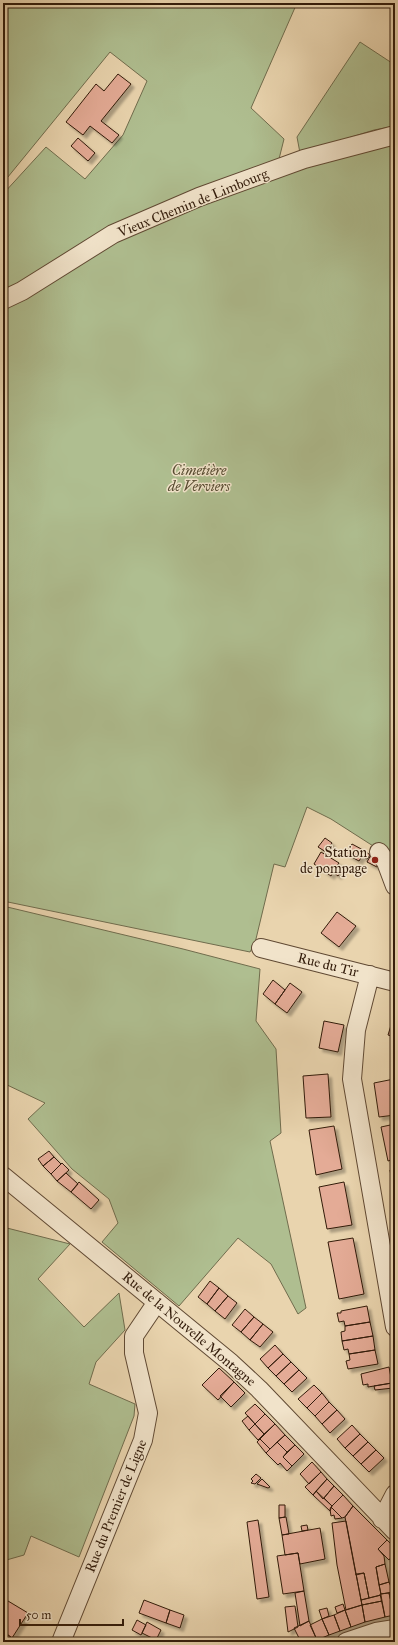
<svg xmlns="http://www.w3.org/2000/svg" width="398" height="1645" viewBox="0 0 398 1645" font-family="'IM FELL Great Primer',serif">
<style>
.green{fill:#afbe90;stroke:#706c4d}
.building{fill:#e4ab96;stroke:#321b0a;filter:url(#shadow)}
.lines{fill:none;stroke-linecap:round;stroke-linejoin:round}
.minor-casing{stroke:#604933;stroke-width:20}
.minor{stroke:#f1e3ca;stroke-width:18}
.poi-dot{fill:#8f2418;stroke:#f1e3ca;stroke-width:1.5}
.labels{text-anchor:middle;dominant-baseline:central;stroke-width:3;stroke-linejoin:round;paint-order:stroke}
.street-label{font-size:14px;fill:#321b0a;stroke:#f1e3ca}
.park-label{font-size:14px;font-style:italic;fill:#584c32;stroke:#f1e3ca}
.poi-label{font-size:14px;fill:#321b0a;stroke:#f1e3ca;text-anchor:end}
</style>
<defs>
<filter id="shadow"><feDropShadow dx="3.5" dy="3.5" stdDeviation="1" flood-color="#0004"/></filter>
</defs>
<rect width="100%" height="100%" fill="#e9d4ae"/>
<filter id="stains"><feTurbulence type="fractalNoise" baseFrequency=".005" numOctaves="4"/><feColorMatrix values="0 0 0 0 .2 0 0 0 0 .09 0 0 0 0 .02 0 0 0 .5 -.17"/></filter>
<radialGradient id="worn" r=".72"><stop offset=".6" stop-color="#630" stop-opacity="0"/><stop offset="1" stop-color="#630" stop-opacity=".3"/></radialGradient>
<path class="green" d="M3,3H297L251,108L284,139L278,163L3,294V194L46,147L85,179L123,135L147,81L110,52L3,183Z
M360,42L395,65V126L374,130L300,153L297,137Z
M395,140V860L331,819L307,807L285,867L274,864L255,943L250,952L3,901V306L118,239L203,203L310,163Z
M3,906L183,949L260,969L256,1021L276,1049L281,1133L270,1141L306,1308L298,1314L271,1264L238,1238L179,1306L102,1242L118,1223L109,1199L72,1169L28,1119L45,1103L3,1083Z
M3,1227L70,1244L38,1279L84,1327L119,1293L125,1330L96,1362L89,1384L135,1404L134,1416L79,1557L31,1536L24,1555L3,1561Z"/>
<path class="building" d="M118,74L131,84L101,121L119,135L112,143L90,126L83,135L66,122L96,84L104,91Z
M78,138L95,153L88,161L71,146Z
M325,838L332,843L326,852L318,847Z
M352,844L365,851L359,861L346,854Z
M365,851L370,855L367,859L362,856Z
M321,852L339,863L337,866L342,870L338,876L333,872L331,876L314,864Z
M372,853L382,859L377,867L367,862Z
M337,912L356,926L339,947L321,933Z
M273,980L285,990L275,1004L263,994Z
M290,983L302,992L287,1013L275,1004Z
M324,1021L344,1025L338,1052L319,1048Z
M392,1022H395V1037L388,1035Z
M328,1074L331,1117L306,1118L303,1076Z
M394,1079L395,1115L379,1117L374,1083Z
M395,1124V1159L388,1161L381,1127Z
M334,1126L342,1169L316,1175L309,1130Z
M49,1151L54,1157L43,1166L38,1159Z
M54,1157L61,1164L51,1174L43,1166Z
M62,1163L69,1170L57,1181L51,1174Z
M390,1170H395V1201Z
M66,1173L78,1184L71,1192L57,1181Z
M79,1182L99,1200L91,1209L71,1192Z
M344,1182L352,1225L327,1229L319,1187Z
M353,1238L364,1294L339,1299L328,1242Z
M210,1281L219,1288L207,1304L198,1297Z
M219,1288L228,1296L215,1311L207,1304Z
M228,1296L237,1303L225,1319L215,1311Z
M367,1306L370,1322L345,1326L344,1321L339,1322L337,1313H341V1311Z
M245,1309L254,1317L241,1332L232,1325Z
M254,1317L263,1324L250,1340L241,1332Z
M370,1322L373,1336L342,1341L341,1332L345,1331V1326Z
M263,1324L273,1332L260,1347L250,1340Z
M373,1336L375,1350L349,1354L348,1349L344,1350L342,1341Z
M275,1345L283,1354L268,1368L260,1359Z
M375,1350L378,1364L348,1369L346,1361L350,1360L349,1354Z
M283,1354L291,1362L276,1376L268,1368Z
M291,1362L299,1370L284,1384L276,1376Z
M389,1367L392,1383L368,1387V1384L363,1385L361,1374Z
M219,1368L234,1382L218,1400L202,1385Z
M299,1370L307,1378L292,1392L284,1384Z
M234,1382L245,1393L231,1407L220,1396Z
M392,1383L393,1388L375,1390L374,1386Z
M314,1385L322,1393L307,1408L298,1399Z
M322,1393L329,1402L315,1416L307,1408Z
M329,1402L337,1410L322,1424L315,1416Z
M255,1404L265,1414L255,1424L245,1413Z
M337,1410L345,1419L330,1433L322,1424Z
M265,1414L275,1424L264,1434L255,1424Z
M248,1416L255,1424L249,1430L242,1421Z
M255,1424L264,1434L258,1440L249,1430Z
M275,1424L285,1435L270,1449L260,1439Z
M352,1425L360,1434L345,1448L337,1439Z
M360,1434L368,1442L353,1456L345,1448Z
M285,1435L295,1445L287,1452L277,1442Z
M260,1439L270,1449L266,1453L257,1442Z
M277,1442L287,1452L283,1457L292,1466L287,1471L280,1463L278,1465L266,1453Z
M368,1442L376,1450L361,1464L353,1456Z
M295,1445L304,1454L292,1466L283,1457Z
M376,1450L384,1458L369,1472L361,1464Z
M312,1462L321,1472L309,1484L300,1474Z
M321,1472L327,1479L313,1495L305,1487Z
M256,1474L261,1478L255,1484L251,1483L253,1481L251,1479Z
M262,1479L270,1487L268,1488L257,1484Z
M327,1479L334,1486L323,1499L316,1491Z
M334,1486L343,1495L332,1506L324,1498Z
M316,1491L332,1506L330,1511L313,1495Z
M343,1495L353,1506L345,1517L342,1518L331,1507Z
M279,1505H285V1517L279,1518Z
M353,1506L387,1540L378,1549L384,1556L385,1564L376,1567L381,1595L369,1598L364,1573L356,1575L345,1517Z
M331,1507L342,1518L335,1519L334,1515L331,1516L330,1509Z
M286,1517L289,1534L282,1535L279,1518Z
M258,1520L269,1597L257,1599L247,1522Z
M346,1521L362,1605L346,1610L337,1565L332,1523Z
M307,1525L308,1530L302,1531L301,1526Z
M320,1528L325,1559L300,1564L298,1553L285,1555L282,1535Z
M387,1540L395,1548V1552L389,1560L378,1549Z
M298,1553L304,1591L283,1594L277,1556Z
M385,1564L389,1582L379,1585L376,1567Z
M364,1573L369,1598L361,1600L356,1574Z
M389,1582L393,1592L381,1594L379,1585Z
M304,1591L309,1621L300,1626L295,1593Z
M393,1592H395L394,1615L389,1593Z
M389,1593L394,1615L385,1617L380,1594Z
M381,1595L382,1601L362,1605L361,1600Z
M3,1598L28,1613L12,1638L3,1631Z
M144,1600L170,1610L166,1623L139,1613Z
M382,1601L385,1617L365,1622L362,1605Z
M343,1604L345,1610L337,1613L335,1607Z
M362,1605L365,1622L351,1627L345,1610Z
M295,1606L298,1627L288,1632L285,1607Z
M327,1608L329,1616L322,1619L319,1610Z
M170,1610L184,1615L180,1628L166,1623Z
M345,1610L351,1627L340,1631L334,1615Z
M334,1615L340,1631L329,1635L322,1619Z
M322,1619L329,1635L317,1640L310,1625Z
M137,1620L146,1625L141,1635L132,1630Z
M309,1621L317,1640L314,1642H301L294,1628Z
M147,1622L161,1630L156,1640L142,1633Z
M3,1631L12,1638L10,1642H3Z"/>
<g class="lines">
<g class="minor-casing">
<path id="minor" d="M3,300L22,291L113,234L199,197L304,159L395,135
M379,852L386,862L395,886
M261,948L395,982
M370,975L356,1030L352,1079L395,1327
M3,1176L231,1363L259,1389L395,1531
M382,1519L395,1494
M61,1642L143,1440L148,1413L134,1353V1336L157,1302
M346,1642L376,1632L395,1629"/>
</g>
<use href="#minor" class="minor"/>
</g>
<circle class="poi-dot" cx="375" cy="860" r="4"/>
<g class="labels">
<g class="street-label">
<text transform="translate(193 203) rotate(-22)">Vieux Chemin de Limbourg</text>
<text transform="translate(328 965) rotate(14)">Rue du Tir</text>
<text transform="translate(189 1329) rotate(40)">Rue de la Nouvelle Montagne</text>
<text transform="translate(116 1506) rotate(-68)">Rue du Premier de Ligne</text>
</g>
<g class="park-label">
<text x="199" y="470">Cimetière<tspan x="199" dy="16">de Verviers</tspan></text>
</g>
<g class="poi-label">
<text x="367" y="852">Station<tspan x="367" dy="16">de pompage</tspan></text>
</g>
</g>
<rect width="398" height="1645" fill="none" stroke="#e9d4ae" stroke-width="16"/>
<rect x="4" y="4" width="390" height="1637" fill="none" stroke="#321b0a" stroke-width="2"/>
<rect x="8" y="8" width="382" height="1629" fill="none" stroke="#321b0a"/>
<path d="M20 1619v6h103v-6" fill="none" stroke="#321b0a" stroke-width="2"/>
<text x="26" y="1619" font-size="12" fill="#321b0a" stroke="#f1e3ca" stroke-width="3" paint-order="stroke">50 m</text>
<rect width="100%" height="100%" filter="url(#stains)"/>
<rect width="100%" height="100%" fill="url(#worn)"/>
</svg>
